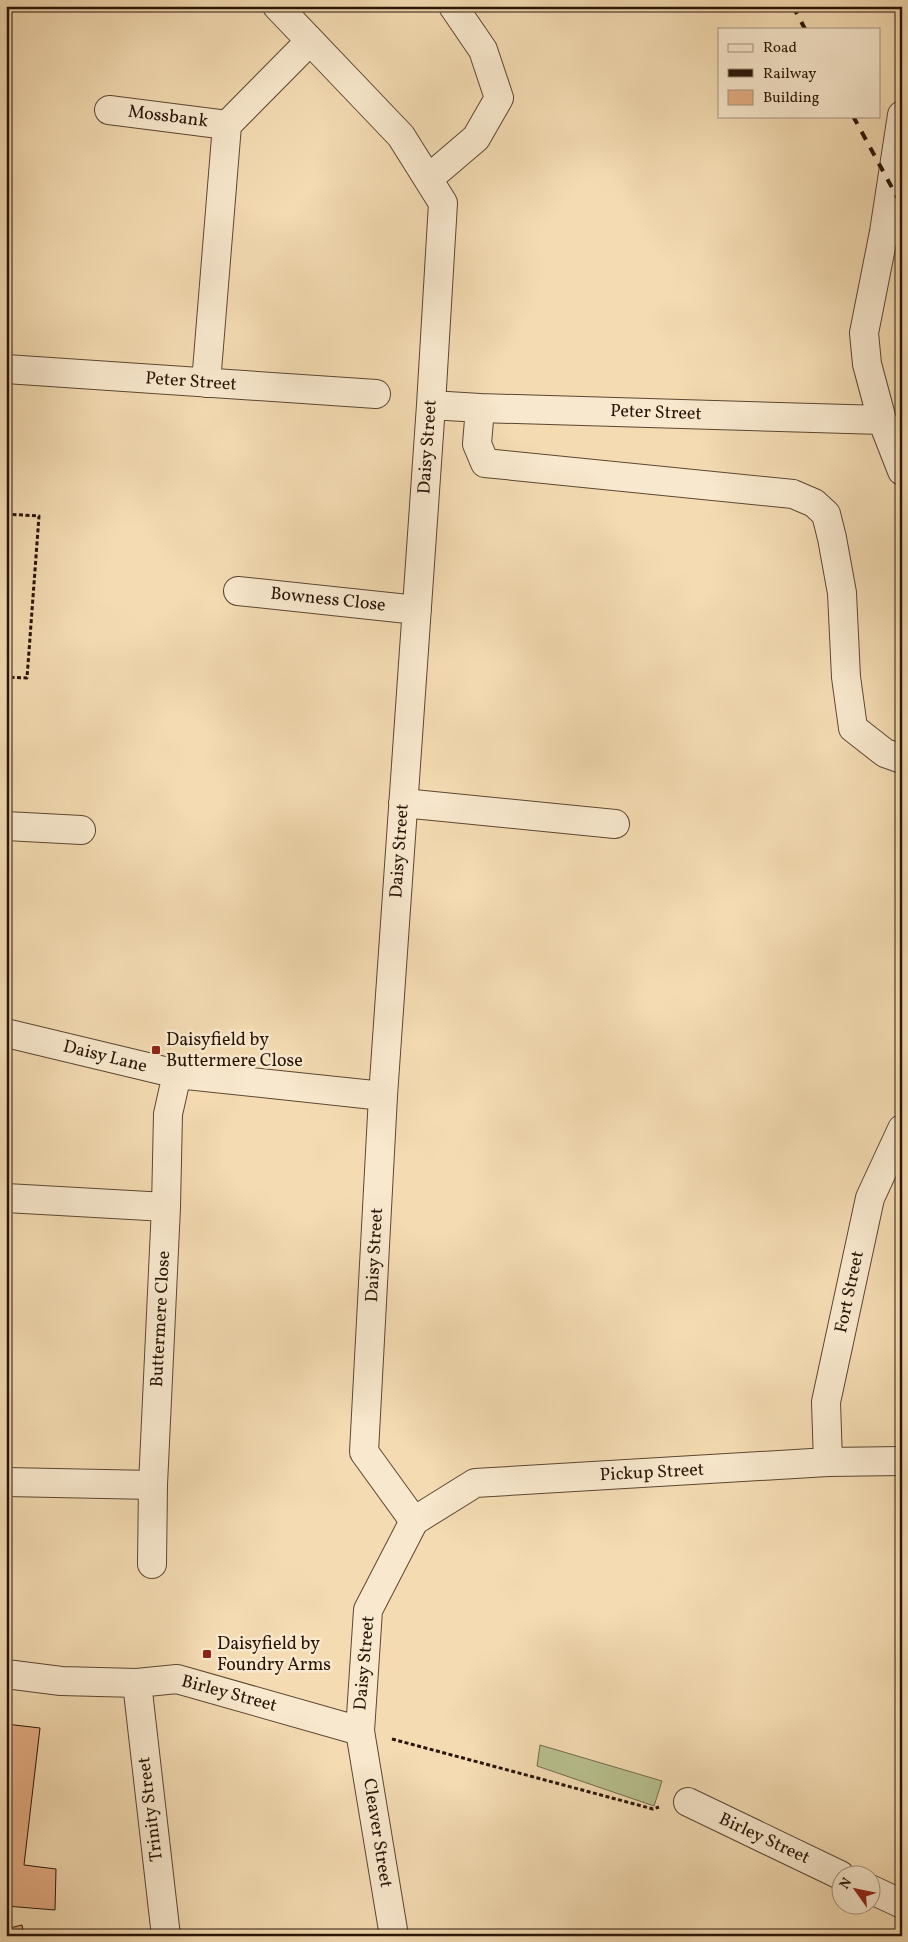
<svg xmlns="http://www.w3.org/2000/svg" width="908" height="1942" viewBox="0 0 908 1942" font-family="Vollkorn,serif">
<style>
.green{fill:#b8c18f;stroke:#706b4c}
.building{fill:#e5ae83;stroke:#291508}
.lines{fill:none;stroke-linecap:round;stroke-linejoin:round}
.minor-casing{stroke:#5c4632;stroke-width:30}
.path{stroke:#291508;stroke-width:3;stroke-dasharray:4 2.5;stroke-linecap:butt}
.minor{stroke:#f8e8cd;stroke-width:28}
.rail{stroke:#291508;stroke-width:4;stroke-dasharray:9 9;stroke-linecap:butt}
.poi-dot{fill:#8f2418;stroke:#f8e8cd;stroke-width:2}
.labels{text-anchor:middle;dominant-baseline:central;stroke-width:5;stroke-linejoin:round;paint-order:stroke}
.street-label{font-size:18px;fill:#291508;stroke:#f8e8cd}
.poi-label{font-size:18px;fill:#291508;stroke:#f8e8cd;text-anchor:start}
</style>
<rect width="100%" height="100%" fill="#f4dbb2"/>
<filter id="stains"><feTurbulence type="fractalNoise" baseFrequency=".004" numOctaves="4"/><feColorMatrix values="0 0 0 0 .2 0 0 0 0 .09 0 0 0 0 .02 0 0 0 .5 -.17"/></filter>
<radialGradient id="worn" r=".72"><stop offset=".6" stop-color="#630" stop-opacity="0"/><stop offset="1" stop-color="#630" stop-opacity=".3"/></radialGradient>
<path class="green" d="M540,1745L662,1781L654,1806L537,1766Z"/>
<path class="building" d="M6,1724L40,1728L24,1865L56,1869L55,1910L6,1906V1910Z
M22,1925L24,1936H6V1929Z"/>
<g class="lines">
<g class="minor-casing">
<path id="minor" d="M277,6L401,136L443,203L431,405L383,1096L364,1452L414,1521
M109,110L227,125
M902,115L884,232L864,333L867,364L882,420L902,471
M428,179L476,138L499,98L483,50L453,6
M6,369L376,394
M206,383L227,125L310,41
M431,405L480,408L882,420
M480,408L477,444L485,463L793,494L814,503L826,514L832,538L842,593L846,677L853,728L885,753L902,759
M238,591L417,610
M403,803L615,824
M6,826L81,830
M6,1033L177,1074L383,1096
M6,1198L166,1207
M828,1462L826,1402L870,1198L902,1129
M6,1482L153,1485
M414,1521L475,1483L828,1462L902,1461
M152,1564L153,1485L166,1207L168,1114L177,1074
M6,1674L61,1681L137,1683L177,1679L360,1731
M137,1683L166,1936
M688,1802L840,1875
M870,1889L902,1904
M394,1936L360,1731L368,1610L414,1521"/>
</g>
<path class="path" d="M6,514L39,516L27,678L6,677
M392,1739L653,1809L659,1807"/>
<use href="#minor" class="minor"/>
<path class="rail" d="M793,6L805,29
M853,116L902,206"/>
</g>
<g class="poi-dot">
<rect x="151" y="1045" width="10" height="10" rx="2.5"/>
<rect x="202" y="1649" width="10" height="10" rx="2.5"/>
</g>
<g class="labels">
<g class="street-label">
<text transform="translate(168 117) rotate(7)">Mossbank</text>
<text transform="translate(191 382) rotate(4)">Peter Street</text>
<text transform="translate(656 413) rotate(2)">Peter Street</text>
<text transform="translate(428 447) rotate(-86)">Daisy Street</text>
<text transform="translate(328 600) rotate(6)">Bowness Close</text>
<text transform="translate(400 851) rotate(-86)">Daisy Street</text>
<text transform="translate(105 1057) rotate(14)">Daisy Lane</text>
<text transform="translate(375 1255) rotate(-87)">Daisy Street</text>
<text transform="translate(850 1292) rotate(-78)">Fort Street</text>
<text transform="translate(161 1319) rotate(-87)">Buttermere Close</text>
<text transform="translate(652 1473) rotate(-3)">Pickup Street</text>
<text transform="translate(365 1663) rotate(-85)">Daisy Street</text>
<text transform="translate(229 1694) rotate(15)">Birley Street</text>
<text transform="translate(151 1809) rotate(-97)">Trinity Street</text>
<text transform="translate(377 1833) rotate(81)">Cleaver Street</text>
<text transform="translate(764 1839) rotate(25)">Birley Street</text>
</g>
<g class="poi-label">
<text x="166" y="1040">Daisyfield by<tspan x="166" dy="21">Buttermere Close</tspan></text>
<text x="217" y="1644">Daisyfield by<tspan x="217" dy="21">Foundry Arms</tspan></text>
</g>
</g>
<rect width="908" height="1942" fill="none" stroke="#f4dbb2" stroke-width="25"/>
<rect x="8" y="8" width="893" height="1927" fill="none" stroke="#291508" stroke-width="2.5"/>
<rect x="12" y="12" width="883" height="1917" fill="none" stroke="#291508"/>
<rect x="718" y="28" width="162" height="90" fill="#f8e8cd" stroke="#a5947e"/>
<rect x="728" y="44" width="25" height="8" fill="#f8e8cd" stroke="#a5947e"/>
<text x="763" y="52" font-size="15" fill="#291508">Road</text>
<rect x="728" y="69" width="25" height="8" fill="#291508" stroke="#a5947e"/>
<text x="763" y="78" font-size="15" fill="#291508">Railway</text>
<rect x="728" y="90" width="25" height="15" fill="#e5ae83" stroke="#a5947e"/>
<text x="763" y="102" font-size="15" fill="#291508">Building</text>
<g transform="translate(856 1890) rotate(303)"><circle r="24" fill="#f8e8cd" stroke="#a5947e"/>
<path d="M0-4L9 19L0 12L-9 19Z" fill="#8f2418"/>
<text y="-8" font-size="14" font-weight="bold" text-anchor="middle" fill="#291508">N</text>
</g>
<rect width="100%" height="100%" filter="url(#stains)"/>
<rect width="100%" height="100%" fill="url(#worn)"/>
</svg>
